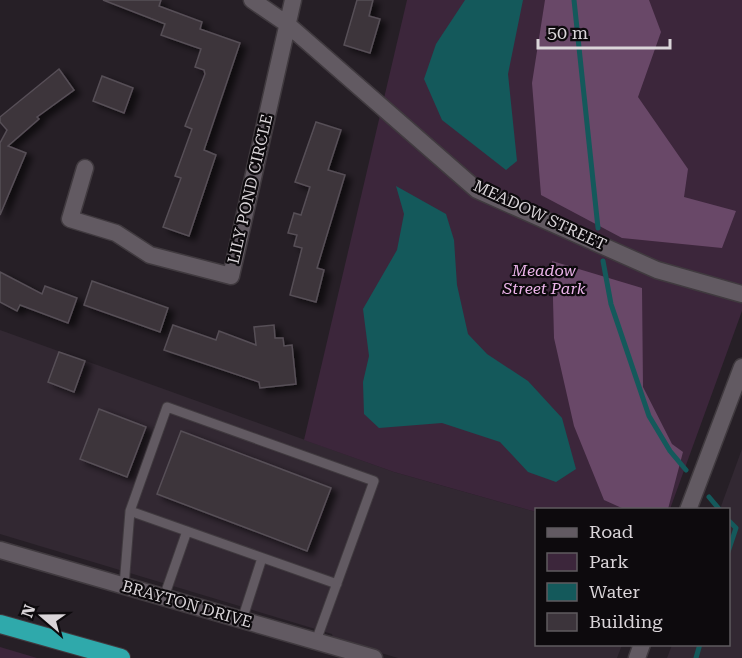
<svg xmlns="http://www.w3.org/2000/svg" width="742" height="658" viewBox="0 0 742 658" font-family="'Roboto Serif',serif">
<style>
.built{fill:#322832}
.green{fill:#3c263b}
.forest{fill:#694868}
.water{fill:#14595b}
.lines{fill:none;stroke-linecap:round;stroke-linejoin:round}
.stream{stroke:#14595b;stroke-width:5}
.building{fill:#3c343b;stroke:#574f57;stroke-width:1.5;filter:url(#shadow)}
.service-casing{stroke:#403a3f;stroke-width:11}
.minor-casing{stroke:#403a3f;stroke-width:19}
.tertiary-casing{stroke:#403a3f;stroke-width:19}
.motorway-casing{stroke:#403a3f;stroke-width:20}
.service{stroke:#625a62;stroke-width:9}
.minor{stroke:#625a62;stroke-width:16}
.tertiary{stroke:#625a62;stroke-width:16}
.motorway{stroke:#2fa9ab;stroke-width:18}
.labels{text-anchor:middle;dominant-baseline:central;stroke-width:4.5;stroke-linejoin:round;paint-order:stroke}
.street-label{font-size:16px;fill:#dad5d9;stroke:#0d0a0d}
.park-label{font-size:16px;font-style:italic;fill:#edb5eb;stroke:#0d0a0d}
</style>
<defs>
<filter id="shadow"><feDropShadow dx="6" dy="4" stdDeviation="3" flood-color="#0009"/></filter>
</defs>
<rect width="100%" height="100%" fill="#261f26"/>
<path class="built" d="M0,330L394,472L536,512V644L622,645L617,658H398L333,639L332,634L0,534Z
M742,449V658H667L672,645L728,644V510L720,509Z"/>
<path class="green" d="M407,0H742V311L670,509L536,510V512L394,472L304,440Z
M0,647L37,658H0Z"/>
<path class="forest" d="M545,0H649L661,32L638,97L688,169L684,197L736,211L722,248L622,238L541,195L532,83Z
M552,261L642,288L643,387L672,444L683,452L668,509H624L604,500L574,426L554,338Z"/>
<path class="water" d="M465,0H523L508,74L517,161L506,170L442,120L424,79L436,44Z
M396,186L446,214L454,240L457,285L468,334L487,354L528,381L562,418L576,469L556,482L528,472L500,442L442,423L379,428L364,414L363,382L369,356L363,309L397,250L404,214Z"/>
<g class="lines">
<path class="stream" d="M574,0L598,228
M603,261L611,304L649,416L670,451L686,470
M709,497L720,510
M728,520L736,528L728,552
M696,658L700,644"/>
</g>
<path class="building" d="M103,0H161L159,6L202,22L200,29L240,43L204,150L216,155L189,236L163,227L181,178L175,176L192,129L185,126L205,74L204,70L195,67L201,49L161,35L165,24Z
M357,0H373L369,16L380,19L370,53L344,45Z
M59,69L74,90L37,117L39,119L8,146L26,153L0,215V143L7,130L0,122V117Z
M102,76L133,88L124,113L93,101Z
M316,122L341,130L328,170L345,175L317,268L324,270L316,302L290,295L302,248L294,246L297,235L288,233L294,213L301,215L310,187L295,182Z
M0,272L42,294L45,286L77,298L68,323L20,305L17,311L0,302Z
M92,281L168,308L160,332L84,305Z
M173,325L216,340L219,331L256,345L254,327L274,325L275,338H283L284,346L292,345L296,384L260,388L259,382L164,350Z
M59,352L85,361L74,392L48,382Z
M99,409L146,427L127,477L80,459Z
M181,431L331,488L307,551L157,494Z"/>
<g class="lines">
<g class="service-casing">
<path id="service" d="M130,511L337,584
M124,586L130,511L167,407L374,481L316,641
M164,597L187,531
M242,620L262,558"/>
</g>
<g class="minor-casing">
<path id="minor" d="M252,0L287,24L477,190L657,270L742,294
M85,168L70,219L116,233L150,255L231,276L293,0"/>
</g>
<g class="tertiary-casing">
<path id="tertiary" d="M688,510L742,367
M0,550L374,658
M637,658L642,644"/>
</g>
<g class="motorway-casing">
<path id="motorway" d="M0,624L121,658"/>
</g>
<use href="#service" class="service"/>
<use href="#minor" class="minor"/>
<use href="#tertiary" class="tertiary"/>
<use href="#motorway" class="motorway"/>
</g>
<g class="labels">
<g class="street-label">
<text transform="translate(250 189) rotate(-77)">LILY POND CIRCLE</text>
<text transform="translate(540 215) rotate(25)">MEADOW STREET</text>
<text transform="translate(187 604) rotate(16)">BRAYTON DRIVE</text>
</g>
<g class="park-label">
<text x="544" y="270">Meadow<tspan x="544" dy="18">Street Park</tspan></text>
</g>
</g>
<rect x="535" y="508" width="195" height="138" fill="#0d0a0d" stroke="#5f5b5f" stroke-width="1.5"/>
<rect x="547" y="528" width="30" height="9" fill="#625a62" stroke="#5f5b5f" stroke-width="1.5"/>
<text x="589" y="538" font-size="18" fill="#dad5d9">Road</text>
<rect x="547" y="553" width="30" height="18" fill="#3c263b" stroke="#5f5b5f" stroke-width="1.5"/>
<text x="589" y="568" font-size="18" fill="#dad5d9">Park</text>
<rect x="547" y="583" width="30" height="18" fill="#14595b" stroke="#5f5b5f" stroke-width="1.5"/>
<text x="589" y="598" font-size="18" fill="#dad5d9">Water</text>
<rect x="547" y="613" width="30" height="18" fill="#3c343b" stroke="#5f5b5f" stroke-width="1.5"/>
<text x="589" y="628" font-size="18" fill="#dad5d9">Building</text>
<g transform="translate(42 616) rotate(290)" stroke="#0d0a0d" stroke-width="4.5" paint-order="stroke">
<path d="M0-4.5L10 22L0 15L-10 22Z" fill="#dad5d9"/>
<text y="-9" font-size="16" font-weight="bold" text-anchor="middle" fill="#dad5d9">N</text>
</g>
<path d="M538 39v9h132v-9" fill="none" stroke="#dad5d9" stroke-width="3"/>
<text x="547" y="39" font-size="18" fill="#dad5d9" stroke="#0d0a0d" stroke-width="4.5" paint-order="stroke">50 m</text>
</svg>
